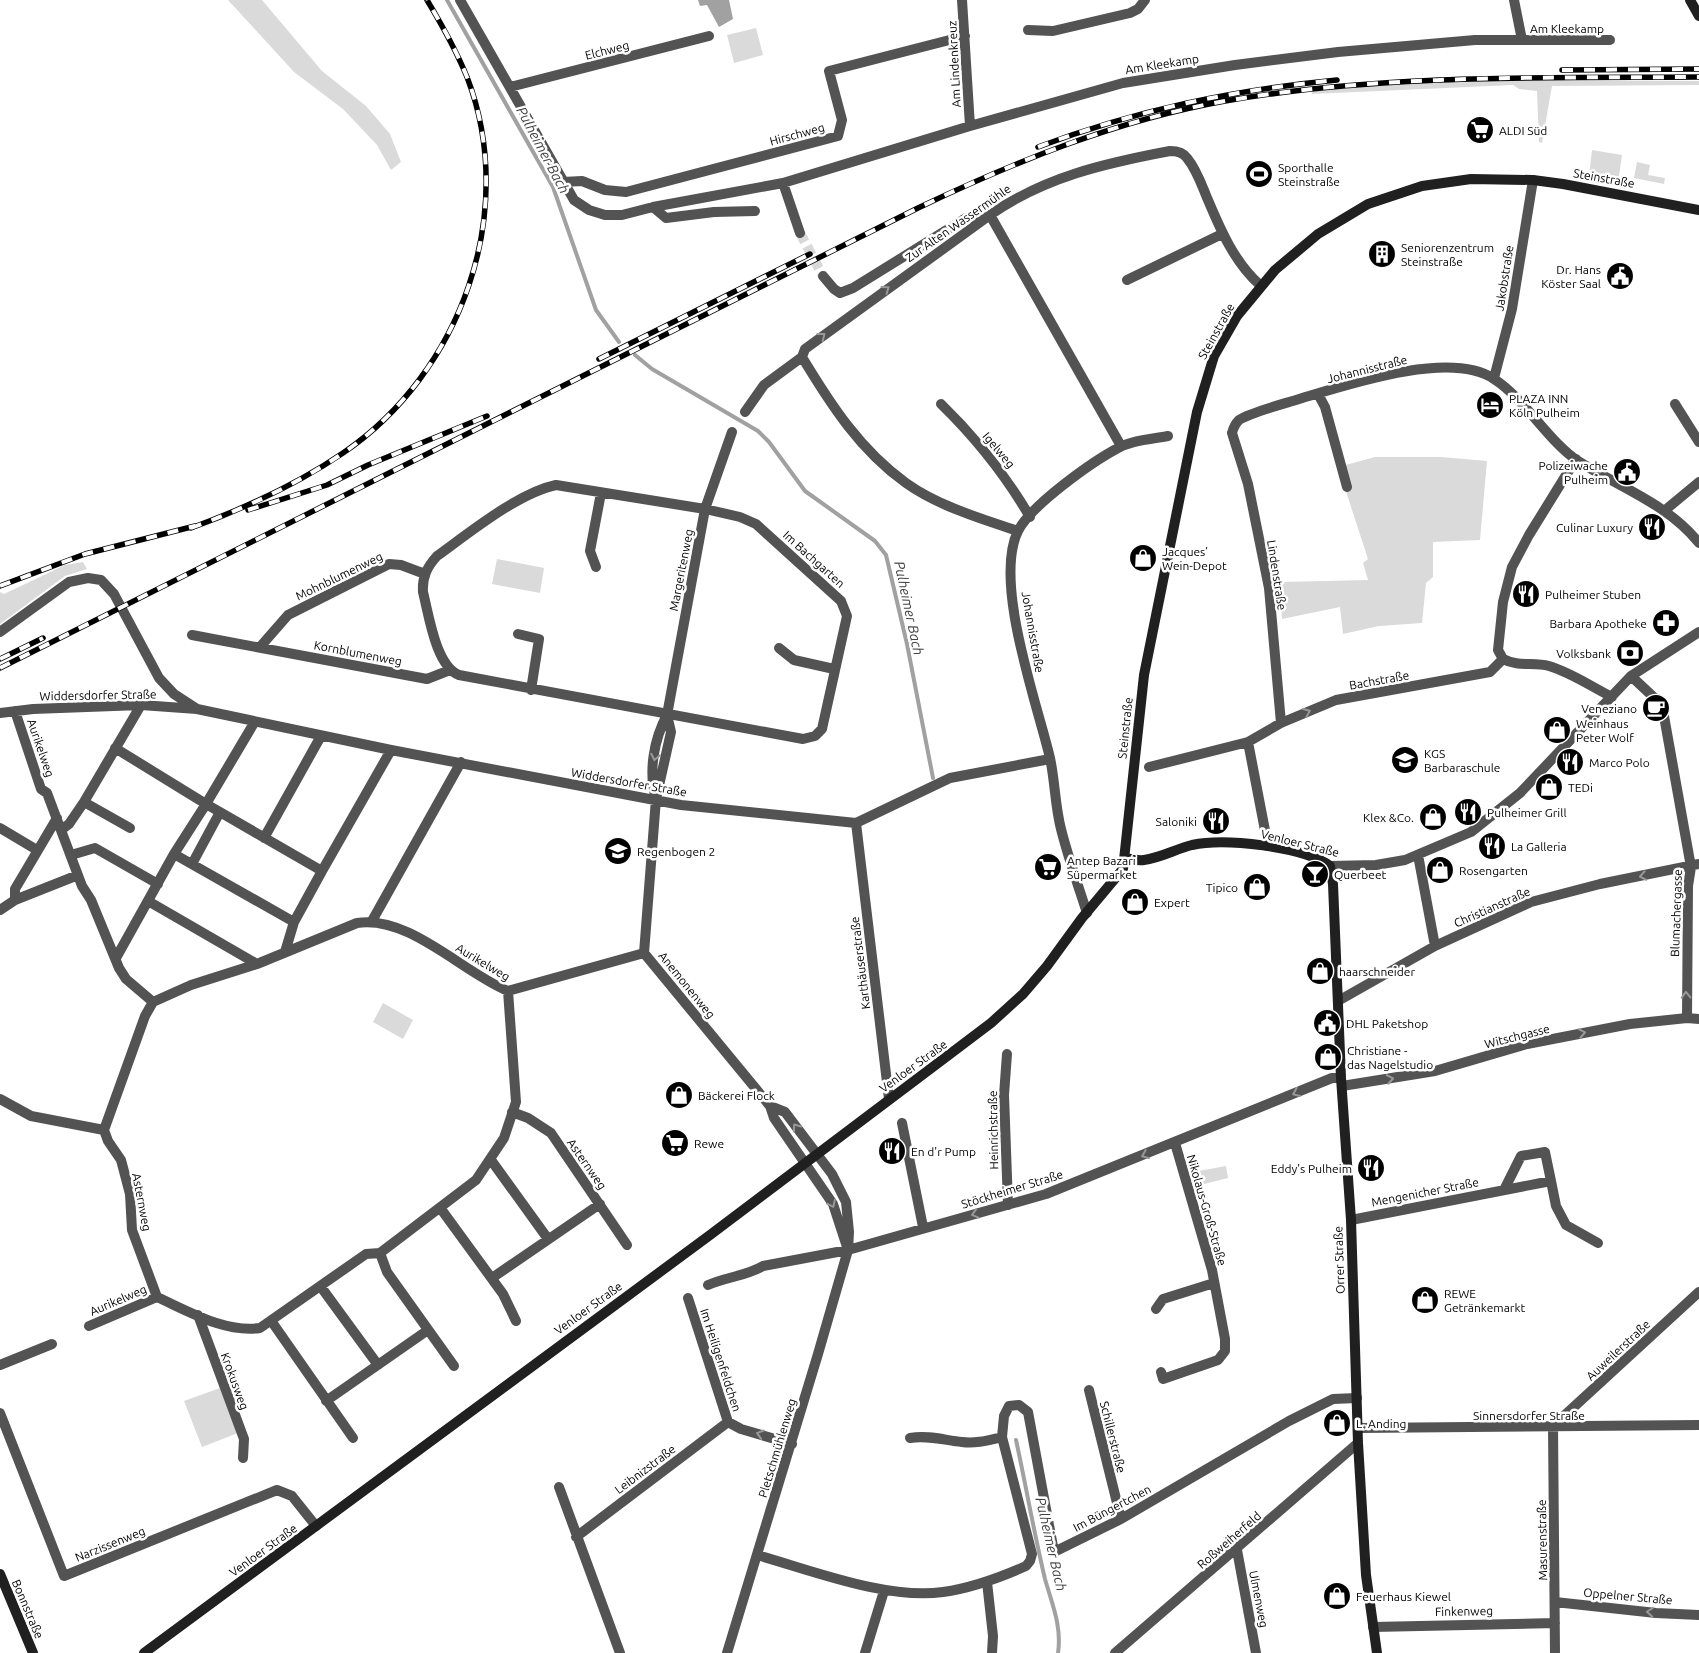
<svg xmlns="http://www.w3.org/2000/svg" width="1699" height="1653" viewBox="0 0 1699 1653" font-family="Ubuntu,sans-serif">
<style>
.green{fill:#dadada}
.water{fill:#a1a1a1}
.lines{fill:none;stroke-linecap:round;stroke-linejoin:round}
.stream{stroke:#a1a1a1;stroke-width:4}
.street-tunnel{stroke:#d9d9d9;stroke-width:10;stroke-dasharray:10 5;stroke-linecap:butt}
.street{stroke:#535353;stroke-width:10}
.secondary{stroke:#202020;stroke-width:10}
.rail-casing{stroke:#000;stroke-width:5.5}
.rail{stroke:#fff;stroke-width:4;stroke-dasharray:11;stroke-linecap:butt}
.oneway{stroke:#989898}
.labels{text-anchor:middle;dominant-baseline:central;stroke-width:5;stroke-linejoin:round;paint-order:stroke}
.street-label{font-size:12px;fill:#000;stroke:#fff}
.poi-label{font-size:12px;fill:#000;stroke:#fff;text-anchor:start}
.water-label{font-size:14px;font-style:italic;fill:#424242;stroke:#fff}
</style>
<rect width="100%" height="100%" fill="#fff"/>
<path class="green" d="M228,0H262L322,71L366,106L390,134L401,162L391,170L377,145L343,109L294,72Z
M756,28L763,55L734,63L727,35Z
M1530,80L1699,81V85L1552,86L1542,143L1539,142L1537,91L1519,89L1513,85L1311,94L1314,91L1423,82Z
M1592,150L1622,155L1619,176H1589Z
M1637,162L1650,165L1648,175L1665,178L1664,184L1634,178Z
M1375,457H1441L1487,461L1480,540L1433,542V577L1426,583L1422,623L1379,626L1343,634L1340,607L1282,619L1280,582L1368,580L1363,563L1368,559L1338,467Z
M497,559L544,568L540,593L492,584Z
M83,562L87,569L65,576L0,624V592L4,594L65,565Z
M383,1003L413,1020L403,1039L373,1022Z
M1226,1166L1228,1178L1196,1186L1193,1172Z
M220,1388L238,1433L202,1447L184,1401Z"/>
<path class="water" d="M698,0H729L733,19L719,27L707,5L700,6Z"/>
<g class="lines">
<path class="stream" d="M447,0L553,187L596,310L619,342
M635,355L652,369L758,431L769,442L805,491L875,541L886,555L907,644L933,778
M1016,1440C1026,1486 1034,1533 1045,1579C1052,1604 1062,1626 1058,1653"/>
<path class="street-tunnel" d="M800,233L823,276"/>
<path class="street" d="M460,0L574,200L589,210L605,215H622L653,207L783,183L970,126L1123,83L1235,65L1338,52L1475,40H1610
M962,0L970,126
M1514,0L1522,40
M1028,30L1053,31L1130,13L1138,9L1145,0
M510,87L709,36
M563,182L582,181L605,190L626,192L838,136L842,120L829,71L965,36
M783,183L800,233
M653,207L666,218L714,212L755,211
M990,215L1121,446
M823,276L834,289L840,293L853,288L966,218L986,215
M1127,280L1222,234
M802,357C831,405 860,450 906,483C938,506 982,519 1018,531
M1494,378L1512,309L1533,180
M1318,394L1325,407L1347,487
M941,404C976,438 1006,476 1030,517
M1675,404L1699,442
M745,412L764,385L802,357L805,349L990,215C1044,177 1106,163 1170,151C1177,151 1183,152 1187,158C1197,170 1202,186 1208,200C1221,231 1235,263 1260,285
M556,485L705,509L740,517L756,524L841,601L847,616L822,729L815,736L803,739L459,675C436,666 429,616 423,592C422,577 427,567 437,556C469,533 518,493 556,485Z
M1664,511L1699,482
M596,567L590,551L601,493
M0,632L69,582L88,578L101,580L114,594L159,678L174,694L197,709
M518,634L539,639L531,690
M192,635L427,679L450,670
M260,647L288,615L389,564L401,565L425,574
M779,648L794,660L834,669
M1503,659L1498,650L1503,602L1512,567L1529,535L1576,459
M1503,659C1518,667 1533,662 1549,666C1570,672 1592,687 1612,697
M1631,676L1662,705L1691,867L1688,886L1687,1018
M15,711L41,789L47,793L82,886L91,900L119,968L126,979L153,1002
M0,713L33,709L141,705L197,709L391,750L681,805L856,823L950,778L1050,759
M667,715L671,732L656,799L644,953L770,1106L774,1118L833,1204L848,1250
M1281,723L1269,588L1248,484L1232,433C1233,429 1235,424 1239,420C1249,413 1283,404 1296,400C1343,386 1450,349 1494,379C1524,398 1549,442 1578,461C1619,487 1668,504 1699,543
M1248,742L1268,846
M115,748L206,804L254,723
M1149,767L1248,742L1281,723L1336,700L1490,672L1503,659
M656,798C648,772 654,739 667,715L705,509L732,432
M84,802L130,828
M856,823L889,1099
M0,828L37,850
M61,830L69,824L84,802L141,705
M264,838L321,736
M71,855L95,848L158,884
M1418,855L1435,946
M192,864L220,812
M1330,866L1376,865L1405,860L1471,832L1520,793L1631,676L1699,632
M15,900V889L57,818
M148,901L257,964
M0,910L15,900L78,875
M1087,913C1078,885 1068,857 1061,829C1055,806 1055,781 1050,758C1037,703 993,582 1018,531C1031,505 1093,461 1120,447C1133,440 1153,439 1168,436
M372,921L461,762
M294,922L322,871
M285,952L294,922L174,854L206,804L322,871L391,750
M116,958L174,854
M1338,1001L1435,946L1531,902L1600,884L1699,864
M1007,1054L1004,1095L1008,1205
M1342,1086L1435,1071L1527,1044L1630,1024L1687,1018L1699,1019
M0,1099L31,1116L104,1130
M512,1112L528,1118L551,1133L627,1245
M902,1123L923,1227
M104,1130L108,1141L121,1160L130,1194L132,1230L157,1297C188,1311 225,1333 260,1328L366,1254L380,1253L476,1180L504,1138L516,1102L508,991
M104,1130L145,1016L153,1002L191,985L257,964L357,923C409,915 462,972 508,991L644,953
M491,1160L548,1239
M1504,1190L1521,1156L1545,1152L1551,1181
M441,1209L503,1294L516,1321
M1351,1220L1551,1181L1556,1206L1566,1225L1598,1243
M380,1253L387,1272L454,1366
M492,1278L600,1204
M708,1285C726,1277 746,1276 763,1266L848,1250L1046,1194L1332,1078H1341
M321,1287L378,1365
M688,1298L728,1422L741,1429L792,1444
M1156,1309L1163,1299L1214,1283
M198,1315L244,1439L243,1458
M272,1322L353,1438
M89,1326L157,1297
M0,1365L52,1344
M1161,1372L1163,1379L1218,1360L1225,1351V1339L1212,1270L1175,1143
M1089,1390L1121,1519
M326,1401L428,1330
M0,1413L64,1576L277,1490L292,1496L316,1526
M1358,1428L1699,1425
M910,1438C928,1435 944,1440 962,1442C976,1444 989,1440 1002,1437
M559,1487L620,1653
M576,1537L728,1422
M1237,1550L1256,1653
M757,1555C811,1570 887,1600 943,1592C972,1588 999,1578 1026,1566L1030,1561L1032,1554L1002,1437L1004,1416L1009,1406L1019,1405L1028,1412L1054,1552L1121,1519L1289,1421L1333,1399L1357,1398
M987,1582L993,1636L992,1653
M1555,1602L1656,1613L1699,1615
M1373,1627L1555,1623
M727,1653L818,1354L848,1250L849,1232L846,1202L832,1174L785,1112L770,1106
M865,1653L884,1591
M1115,1653L1358,1443
M1555,1653L1553,1426L1699,1292"/>
<path class="secondary" d="M1690,0L1699,16
M1125,858C1131,859 1138,861 1144,860C1160,858 1176,849 1192,845C1224,838 1303,846 1330,866L1333,884L1341,1078L1351,1220L1358,1443L1366,1575L1377,1653
M0,1574L33,1653
M144,1653L710,1235L950,1054L991,1023L1023,994L1047,966L1082,918L1123,869L1144,675L1197,412L1214,356L1237,316L1275,270L1318,234L1368,204L1422,186L1471,179L1533,180L1563,184L1699,210"/>
<g class="rail-casing">
<path id="rail" d="M1562,70L1699,69
M1038,147C1137,110 1232,90 1337,80
M599,359L810,254
M248,510L327,485L368,465L487,416
M191,528C243,509 296,485 343,453C461,373 519,212 467,77C456,50 442,25 427,0
M0,586L85,554L195,526
M0,659L43,638
M0,668L918,208C1016,161 1118,120 1225,101C1382,74 1541,78 1699,77"/>
</g>
<use href="#rail" class="rail"/>
</g>
<defs><path id="oneway-chevron" d="M-2-3.5L2.5 0L-2 3.5" fill="none" stroke-width="1.6" stroke-linecap="round" stroke-linejoin="round" transform="scale(1.25)"/></defs>
<g class="oneway">
<use href="#oneway-chevron" transform="translate(886 289) rotate(-36)"/>
<use href="#oneway-chevron" transform="translate(822 336) rotate(-38)"/>
<use href="#oneway-chevron" transform="translate(1307 712) rotate(-23)"/>
<use href="#oneway-chevron" transform="translate(655 757) rotate(101)"/>
<use href="#oneway-chevron" transform="translate(1643 876) rotate(169)"/>
<use href="#oneway-chevron" transform="translate(1686 995) rotate(-91)"/>
<use href="#oneway-chevron" transform="translate(1582 1033) rotate(-11)"/>
<use href="#oneway-chevron" transform="translate(1390 1079) rotate(-10)"/>
<use href="#oneway-chevron" transform="translate(1296 1093) rotate(157)"/>
<use href="#oneway-chevron" transform="translate(796 1127) rotate(-126)"/>
<use href="#oneway-chevron" transform="translate(1145 1155) rotate(158)"/>
<use href="#oneway-chevron" transform="translate(832 1204) rotate(64)"/>
<use href="#oneway-chevron" transform="translate(975 1214) rotate(165)"/>
<use href="#oneway-chevron" transform="translate(760 1434) rotate(-163)"/>
<use href="#oneway-chevron" transform="translate(1650 1612) rotate(-175)"/>
</g>
<defs>
<g id="supermarket-disc" transform="scale(1.4375)"><circle r="9.5" fill="#000" stroke="#fff"/><path d="M-6-5.5h2.5l.6 2H6L4.5 2H-2.5L-4.4-4H-6ZM-1.5 3.2a1.3 1.3 0 1 0 .1 0ZM3 3.2a1.3 1.3 0 1 0 .1 0Z" fill="#fff"/></g>
<g id="stadium-disc" transform="scale(1.4375)"><circle r="9.5" fill="#000" stroke="#fff"/><path d="M0-5a6.5 5 0 1 0 0 10a6.5 5 0 1 0 0-10ZM-3.5-1.8h7v3.6h-7Z" fill="#fff"/></g>
<g id="building-disc" transform="scale(1.4375)"><circle r="9.5" fill="#000" stroke="#fff"/><path d="M-4-6H4V6H1V3H-1V6H-4ZM-2.5-4.3h1.7v1.8h-1.7ZM.8-4.3h1.7v1.8H.8ZM-2.5-1h1.7V.8h-1.7ZM.8-1h1.7V.8H.8Z" fill="#fff"/></g>
<g id="civic-disc" transform="scale(1.4375)"><circle r="9.5" fill="#000" stroke="#fff"/><path d="M-.6-6.5H3V-4.5H.6V-3L4-1V1h2V6H-6V1h2V-1L-.6-3ZM-1.2 2.5V6h2.4V2.5Z" fill="#fff"/></g>
<g id="hotel-disc" transform="scale(1.4375)"><circle r="9.5" fill="#000" stroke="#fff"/><path d="M-6-4.5h1.5V1H6V5H4.5V3h-9V5H-6ZM-4 0a1.8 1.8 0 1 1 3.6 0ZM.5 0V-2.5h3Q6-2.5 6 0Z" fill="#fff"/></g>
<g id="restaurant-disc" transform="scale(1.4375)"><circle r="9.5" fill="#000" stroke="#fff"/><path d="M-5-6h1v4h1v-4h1v4h1v-4h1v5L-1.5 .5V6h-2V.5L-5-1ZM5-6V6H3V1.5H1.5Q1.5-4 5-6Z" fill="#fff"/></g>
<g id="shop-disc" transform="scale(1.4375)"><circle r="9.5" fill="#000" stroke="#fff"/><path d="M-5-2.5h2.3a2.7 3.5 0 0 1 5.4 0H5L5.5 6h-11ZM-1.5-2.5h3a1.5 2.3 0 0 0-3 0Z" fill="#fff"/></g>
<g id="pharmacy-disc" transform="scale(1.4375)"><circle r="9.5" fill="#000" stroke="#fff"/><path d="M-2-6h4v4h4v4h-4v4h-4v-4h-4v-4h4Z" fill="#fff"/></g>
<g id="bank-disc" transform="scale(1.4375)"><circle r="9.5" fill="#000" stroke="#fff"/><path d="M-6-4H6V4H-6ZM0-2.3a2.3 2.3 0 1 0 0 4.6a2.3 2.3 0 1 0 0-4.6Z" fill="#fff"/></g>
<g id="cafe-disc" transform="scale(1.4375)"><circle r="9.5" fill="#000" stroke="#fff"/><path d="M-5.5-4.5H6V0H3Q3 3.5 0 3.5H-2.5Q-5.5 3.5-5.5 0ZM3-3.2v2h1.7v-2ZM-6 4.5H4V6H-6Z" fill="#fff"/></g>
<g id="school-disc" transform="scale(1.4375)"><circle r="9.5" fill="#000" stroke="#fff"/><path d="M0-5L7-2L0 1L-7-2ZM-4 1L0 2.5L4 1V4Q0 6-4 4Z" fill="#fff"/></g>
<g id="bar-disc" transform="scale(1.4375)"><circle r="9.5" fill="#000" stroke="#fff"/><path d="M-6-5H6L.8 .8V4.5H3.5V6h-7V4.5H-.8V.8Z" fill="#fff"/></g>
</defs>
<g fill-rule="evenodd">
<use href="#supermarket-disc" x="1480" y="130"/>
<use href="#stadium-disc" x="1259" y="174"/>
<use href="#building-disc" x="1382" y="254"/>
<use href="#civic-disc" x="1620" y="276"/>
<use href="#hotel-disc" x="1490" y="405"/>
<use href="#civic-disc" x="1627" y="472"/>
<use href="#restaurant-disc" x="1652" y="527"/>
<use href="#shop-disc" x="1143" y="558"/>
<use href="#restaurant-disc" x="1526" y="594"/>
<use href="#pharmacy-disc" x="1666" y="623"/>
<use href="#bank-disc" x="1630" y="653"/>
<use href="#cafe-disc" x="1656" y="708"/>
<use href="#shop-disc" x="1557" y="730"/>
<use href="#school-disc" x="1405" y="760"/>
<use href="#restaurant-disc" x="1570" y="762"/>
<use href="#shop-disc" x="1549" y="787"/>
<use href="#restaurant-disc" x="1468" y="812"/>
<use href="#shop-disc" x="1433" y="817"/>
<use href="#restaurant-disc" x="1216" y="821"/>
<use href="#restaurant-disc" x="1492" y="846"/>
<use href="#school-disc" x="618" y="851"/>
<use href="#supermarket-disc" x="1048" y="867"/>
<use href="#shop-disc" x="1440" y="870"/>
<use href="#bar-disc" x="1315" y="874"/>
<use href="#shop-disc" x="1257" y="887"/>
<use href="#shop-disc" x="1135" y="902"/>
<use href="#shop-disc" x="1320" y="971"/>
<use href="#civic-disc" x="1327" y="1023"/>
<use href="#shop-disc" x="1328" y="1057"/>
<use href="#shop-disc" x="679" y="1095"/>
<use href="#supermarket-disc" x="675" y="1143"/>
<use href="#restaurant-disc" x="892" y="1151"/>
<use href="#restaurant-disc" x="1371" y="1168"/>
<use href="#shop-disc" x="1425" y="1300"/>
<use href="#shop-disc" x="1337" y="1423"/>
<use href="#shop-disc" x="1337" y="1596"/>
</g>
<g class="labels">
<g class="street-label">
<text x="1567" y="28">Am Kleekamp</text>
<text transform="translate(607 50) rotate(-14)">Elchweg</text>
<text transform="translate(954 64) rotate(-93)">Am Lindenkreuz</text>
<text transform="translate(1162 64) rotate(-9)">Am Kleekamp</text>
<text transform="translate(797 134) rotate(-15)">Hirschweg</text>
<text transform="translate(1604 178) rotate(10)">Steinstraße</text>
<text transform="translate(958 223) rotate(-35)">Zur Alten Wassermühle</text>
<text transform="translate(1504 278) rotate(-81)">Jakobstraße</text>
<text transform="translate(1216 331) rotate(-61)">Steinstraße</text>
<text transform="translate(1367 369) rotate(-14)">Johannisstraße</text>
<text transform="translate(999 450) rotate(50)">Igelweg</text>
<text transform="translate(814 559) rotate(42)">Im Bachgarten</text>
<text transform="translate(681 570) rotate(-79)">Margeritenweg</text>
<text transform="translate(1277 575) rotate(81)">Lindenstraße</text>
<text transform="translate(339 576) rotate(-26)">Mohnblumenweg</text>
<text transform="translate(1033 632) rotate(80)">Johannisstraße</text>
<text transform="translate(358 653) rotate(11)">Kornblumenweg</text>
<text transform="translate(1379 680) rotate(-10)">Bachstraße</text>
<text transform="translate(98 695) rotate(-1)">Widdersdorfer Straße</text>
<text transform="translate(1125 728) rotate(-84)">Steinstraße</text>
<text transform="translate(41 748) rotate(71)">Aurikelweg</text>
<text transform="translate(629 782) rotate(10)">Widdersdorfer Straße</text>
<text transform="translate(1300 843) rotate(14)">Venloer Straße</text>
<text transform="translate(1492 907) rotate(-24)">Christianstraße</text>
<text transform="translate(1676 913) rotate(-88)">Blumachergasse</text>
<text transform="translate(483 962) rotate(31)">Aurikelweg</text>
<text transform="translate(860 963) rotate(-97)">Karthäuserstraße</text>
<text transform="translate(687 985) rotate(51)">Anemonenweg</text>
<text transform="translate(1517 1036) rotate(-14)">Witschgasse</text>
<text transform="translate(913 1066) rotate(-36)">Venloer Straße</text>
<text transform="translate(993 1130) rotate(-91)">Heinrichstraße</text>
<text transform="translate(587 1164) rotate(55)">Asternweg</text>
<text transform="translate(1012 1189) rotate(-17)">Stöckheimer Straße</text>
<text transform="translate(1425 1192) rotate(-11)">Mengenicher Straße</text>
<text transform="translate(142 1202) rotate(79)">Asternweg</text>
<text transform="translate(1207 1210) rotate(74)">Nikolaus-Groß-Straße</text>
<text transform="translate(1339 1260) rotate(-92)">Orrer Straße</text>
<text transform="translate(118 1300) rotate(-23)">Aurikelweg</text>
<text transform="translate(588 1308) rotate(-36)">Venloer Straße</text>
<text transform="translate(1618 1350) rotate(-43)">Auweilerstraße</text>
<text transform="translate(721 1360) rotate(72)">Im Heiligenfeldchen</text>
<text transform="translate(235 1381) rotate(70)">Krokusweg</text>
<text x="1529" y="1415">Sinnersdorfer Straße</text>
<text transform="translate(1113 1437) rotate(76)">Schillerstraße</text>
<text transform="translate(777 1448) rotate(-73)">Pletschmühlenweg</text>
<text transform="translate(645 1469) rotate(-37)">Leibnizstraße</text>
<text transform="translate(1112 1508) rotate(-28)">Im Büngertchen</text>
<text transform="translate(1229 1540) rotate(-41)">Roßweiherfeld</text>
<text transform="translate(1542 1540) rotate(-91)">Masurenstraße</text>
<text transform="translate(110 1544) rotate(-22)">Narzissenweg</text>
<text transform="translate(263 1550) rotate(-36)">Venloer Straße</text>
<text transform="translate(1628 1596) rotate(5)">Oppelner Straße</text>
<text transform="translate(1259 1599) rotate(79)">Ulmenweg</text>
<text transform="translate(28 1609) rotate(67)">Bonnstraße</text>
<text transform="translate(1464 1611) rotate(-1)">Finkenweg</text>
</g>
<g class="poi-label">
<text x="1499" y="130">ALDI Süd</text>
<text x="1278" y="167">Sporthalle<tspan x="1278" dy="14">Steinstraße</tspan></text>
<text x="1401" y="247">Seniorenzentrum<tspan x="1401" dy="14">Steinstraße</tspan></text>
<text x="1601" y="269" text-anchor="end">Dr. Hans<tspan x="1601" dy="14">Köster Saal</tspan></text>
<text x="1509" y="398">PLAZA INN<tspan x="1509" dy="14">Köln Pulheim</tspan></text>
<text x="1608" y="465" text-anchor="end">Polizeiwache<tspan x="1608" dy="14">Pulheim</tspan></text>
<text x="1633" y="527" text-anchor="end">Culinar Luxury</text>
<text x="1162" y="551">Jacques’<tspan x="1162" dy="14">Wein-Depot</tspan></text>
<text x="1545" y="594">Pulheimer Stuben</text>
<text x="1647" y="623" text-anchor="end">Barbara Apotheke</text>
<text x="1611" y="653" text-anchor="end">Volksbank</text>
<text x="1637" y="708" text-anchor="end">Veneziano</text>
<text x="1576" y="723">Weinhaus<tspan x="1576" dy="14">Peter Wolf</tspan></text>
<text x="1424" y="753">KGS<tspan x="1424" dy="14">Barbaraschule</tspan></text>
<text x="1589" y="762">Marco Polo</text>
<text x="1568" y="787">TEDi</text>
<text x="1487" y="812">Pulheimer Grill</text>
<text x="1414" y="817" text-anchor="end">Klex &amp;Co.</text>
<text x="1197" y="821" text-anchor="end">Saloniki</text>
<text x="1511" y="846">La Galleria</text>
<text x="637" y="851">Regenbogen 2</text>
<text x="1067" y="860">Antep Bazari<tspan x="1067" dy="14">Süpermarket</tspan></text>
<text x="1459" y="870">Rosengarten</text>
<text x="1334" y="874">Querbeet</text>
<text x="1238" y="887" text-anchor="end">Tipico</text>
<text x="1154" y="902">Expert</text>
<text x="1339" y="971">haarschneider</text>
<text x="1346" y="1023">DHL Paketshop</text>
<text x="1347" y="1050">Christiane -<tspan x="1347" dy="14">das Nagelstudio</tspan></text>
<text x="698" y="1095">Bäckerei Flock</text>
<text x="694" y="1143">Rewe</text>
<text x="911" y="1151">En d'r Pump</text>
<text x="1352" y="1168" text-anchor="end">Eddy's Pulheim</text>
<text x="1444" y="1293">REWE<tspan x="1444" dy="14">Getränkemarkt</tspan></text>
<text x="1356" y="1423">L. Anding</text>
<text x="1356" y="1596">Feuerhaus Kiewel</text>
</g>
<g class="water-label">
<text transform="translate(543 150) rotate(62)">Pulheimer Bach</text>
<text transform="translate(909 608) rotate(78)">Pulheimer Bach</text>
<text transform="translate(1051 1544) rotate(77)">Pulheimer Bach</text>
</g>
</g>
</svg>
